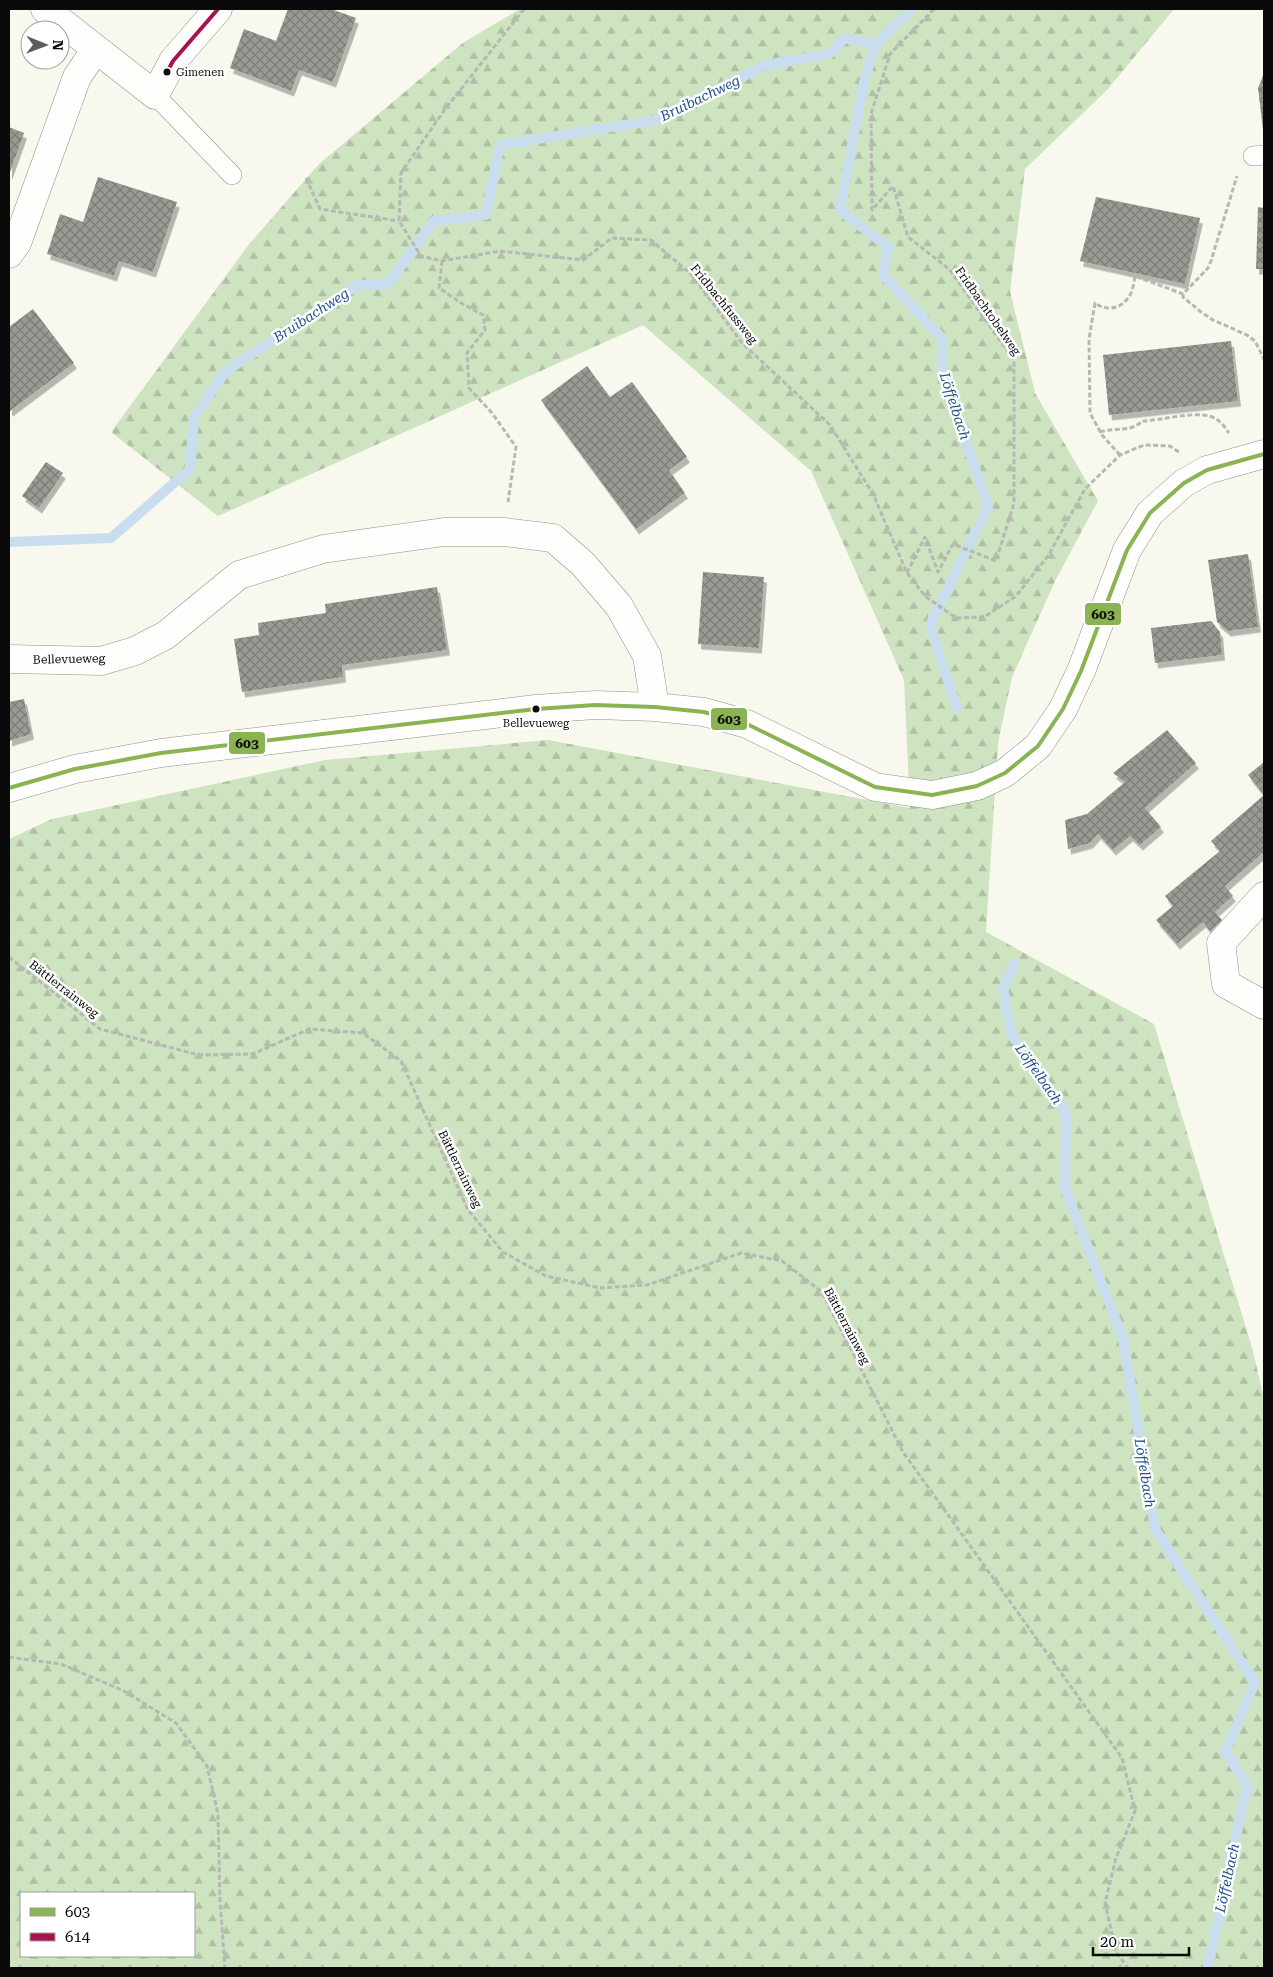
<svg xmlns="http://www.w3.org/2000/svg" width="1273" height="1977" viewBox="0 0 1273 1977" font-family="'Roboto Serif',serif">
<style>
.forest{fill:url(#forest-firs);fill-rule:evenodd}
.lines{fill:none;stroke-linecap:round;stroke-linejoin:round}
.stream{stroke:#c8ddee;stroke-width:10}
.building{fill:url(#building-cross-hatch);filter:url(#shadow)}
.service-casing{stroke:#91918d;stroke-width:20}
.minor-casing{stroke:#91918d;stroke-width:29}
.path{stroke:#b7b7b5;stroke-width:3;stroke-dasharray:5 2.5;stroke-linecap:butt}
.service{stroke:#fefefc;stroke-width:19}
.minor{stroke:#fefefc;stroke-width:28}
.bus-1-casing{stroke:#fff;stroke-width:8}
.bus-2-casing{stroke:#fff;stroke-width:8}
.bus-1{stroke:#8ab352;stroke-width:4}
.bus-2{stroke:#aa1150;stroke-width:4}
.bus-dot{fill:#0a0a0a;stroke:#fff;stroke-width:2}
.labels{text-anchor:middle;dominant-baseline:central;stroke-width:5;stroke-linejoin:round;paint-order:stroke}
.bus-label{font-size:11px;fill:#0a0a0a;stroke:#fff;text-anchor:start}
.street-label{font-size:12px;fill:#0a0a0a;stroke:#fff}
.water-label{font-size:14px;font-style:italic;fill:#22518c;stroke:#fff}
.line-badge{stroke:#fff;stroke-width:2}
.pale-badge-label{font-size:14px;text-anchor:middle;font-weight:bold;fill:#111}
</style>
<defs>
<pattern id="forest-firs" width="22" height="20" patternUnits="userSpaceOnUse" patternTransform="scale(1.25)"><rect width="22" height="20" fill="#cee3bf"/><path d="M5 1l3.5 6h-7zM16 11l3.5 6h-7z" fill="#b0c1a3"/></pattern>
<pattern id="building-cross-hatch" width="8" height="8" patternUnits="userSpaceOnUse" patternTransform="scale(1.25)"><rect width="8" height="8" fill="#9a9994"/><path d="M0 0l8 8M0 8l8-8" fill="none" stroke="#7c7b77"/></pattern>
<filter id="shadow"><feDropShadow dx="3" dy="5.5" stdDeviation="0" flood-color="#0004"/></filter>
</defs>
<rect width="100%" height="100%" fill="#f8f8ee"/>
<path class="forest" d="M520,9H1174L1107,90L1025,169L1010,291L1035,393L1098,501L1056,579L1012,677L998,743L986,932L1154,1024L1253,1351L1264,1399V1968H9V839L52,819L325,760L548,740L910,808L904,680L811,471L643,325L218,516L111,432L250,243L319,164L464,42ZM21,1893H194V1956H21Z"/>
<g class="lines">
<path class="stream" d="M912,9L875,45L863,86L840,210L888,247L883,275L943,339L942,368L988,507L930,625L957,709
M9,542L111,538L190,469L194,417L226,371L357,285L388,284L434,221L486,215L500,145L656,120L766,65L829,54L845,38L875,45
M1015,963L1003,989L1012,1035L1066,1113L1065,1188L1123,1339L1155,1529L1255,1683L1225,1751L1247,1785L1208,1968"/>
</g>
<path class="building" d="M288,9H331L356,18L333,82L299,70L291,91L230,68L244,29L276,41Z
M1264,73V130H1263L1258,88Z
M9,127L24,133L9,175Z
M98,177L177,202L153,272L119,261L114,276L47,254L60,214L83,222Z
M1096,197L1200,218L1185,284L1080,261Z
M1258,207L1264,208V269H1256Z
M33,309L74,363L10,411L9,409V327Z
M1231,341L1238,401L1109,415L1103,355Z
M587,366L610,397L632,382L687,457L669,470L685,493L636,529L541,400Z
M46,462L63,473L39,508L22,496Z
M1248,554L1258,627L1228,631L1217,622L1208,560Z
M703,572L764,577L759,648L698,644Z
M437,587L447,650L342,665L343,677L242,692L234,639L259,635L258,623L326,613L325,604Z
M1211,621L1220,632L1222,655L1155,663L1151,628Z
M24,699L31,734L9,741V702Z
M1167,730L1196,763L1145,808L1161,827L1140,845L1130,836L1113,850L1098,834L1090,843L1068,849L1065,820L1087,814L1125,782L1113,773Z
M1264,762V795L1248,775Z
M1264,795V852L1225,886L1233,896L1215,912L1222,920L1210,931L1203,922L1177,944L1156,920L1173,906L1165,896L1220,851L1211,841Z"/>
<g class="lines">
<g class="service-casing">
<path id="service" d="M155,95L232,175
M1253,156L1264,155"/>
</g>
<g class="minor-casing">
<path id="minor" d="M45,9L155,95L173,61L218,9
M9,254L17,243L77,77L96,49
M9,659L101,661L135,651L166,635L239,575L323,549L444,532H504L553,538L583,564L619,606L647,656L655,707
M9,788L75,769L161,753L536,709L595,705L655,707L704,712L747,724L875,787L932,795L977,786L1005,773L1038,746L1063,709L1081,671L1127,550L1150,513L1184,483L1207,470L1264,454
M1264,896L1221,943L1226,984L1264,1005"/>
</g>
<path class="path" d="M524,9L443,112L401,173L399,221L421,256L442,261L500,251L583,260L612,238L651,240L692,275L742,343L830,425L873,494L907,573L925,596L956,618L984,617L1016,596L1048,556L1085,489L1120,455L1144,445L1170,446L1179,452
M306,178L320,209L399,221
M442,261L439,288L461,303L483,315L485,330L467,353L469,388L492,413L516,447L508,502
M1183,294V297L1201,312L1213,320L1247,335L1255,341L1264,359
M1100,432C1114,427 1131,433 1142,421C1162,421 1203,407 1219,421C1223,424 1226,429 1229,433
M1120,455L1102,435L1090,413L1089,339L1095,303C1107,312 1122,309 1130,295C1133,290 1134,282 1135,276L1183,294L1208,268L1211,261L1237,176
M907,573L925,537L938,572L953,544L996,561L1014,503V360L949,269L908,237L893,186L872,210L871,114L890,54L934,9
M9,957L100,1029L199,1055L253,1054L309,1029L363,1033L401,1061L468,1210L503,1252L546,1276L600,1288L647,1285L741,1253L782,1261L822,1292L903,1452L1122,1758L1135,1811L1116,1858L1105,1903L1116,1952L1128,1968
M9,1657L61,1664L124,1691L176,1723L207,1766L218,1814L220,1900L225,1968"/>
<use href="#service" class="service"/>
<use href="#minor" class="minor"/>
<g class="bus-1-casing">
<path id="bus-1" d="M9,788L75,769L161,753L536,709L595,705L655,707L704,712L747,724L875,787L932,795L977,786L1005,773L1038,746L1063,709L1081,671L1127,550L1150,513L1184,483L1207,470L1264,454"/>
</g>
<g class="bus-2-casing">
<path id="bus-2" d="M167,72L173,61L218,9"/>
</g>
<use href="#bus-1" class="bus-1"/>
<use href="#bus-2" class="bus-2"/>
</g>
<g class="bus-dot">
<circle cx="167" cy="72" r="4.5"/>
<circle cx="536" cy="709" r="4.5"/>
</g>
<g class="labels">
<g class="bus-label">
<text x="176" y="72">Gimenen</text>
<text x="536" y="723" text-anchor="middle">Bellevueweg</text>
</g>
<g class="street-label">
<text transform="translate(724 304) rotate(51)">Fridbachfussweg</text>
<text transform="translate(988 311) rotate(55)">Fridbachtobelweg</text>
<text transform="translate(69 659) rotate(-1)">Bellevueweg</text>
<text transform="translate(64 989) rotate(38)">Bättlerrainweg</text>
<text transform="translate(460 1169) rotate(64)">Bättlerrainweg</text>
<text transform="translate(847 1326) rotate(62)">Bättlerrainweg</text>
</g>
<g class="water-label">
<text transform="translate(700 98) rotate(-26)">Bruibachweg</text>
<text transform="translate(311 315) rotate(-33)">Bruibachweg</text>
<text transform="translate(955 406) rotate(72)">Löffelbach</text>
<text transform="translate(1039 1074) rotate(55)">Löffelbach</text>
<text transform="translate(1145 1473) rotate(81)">Löffelbach</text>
<text transform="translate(1227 1878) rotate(-78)">Löffelbach</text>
</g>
</g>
<g class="line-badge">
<rect x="1084" y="602" width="38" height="24" rx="5" fill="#8ab352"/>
<rect x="710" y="707" width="38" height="24" rx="5" fill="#8ab352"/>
<rect x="228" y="731" width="38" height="24" rx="5" fill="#8ab352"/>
</g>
<g class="pale-badge-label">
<text x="1103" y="619">603</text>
<text x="729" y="724">603</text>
<text x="247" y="748">603</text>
</g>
<rect width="1273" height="1977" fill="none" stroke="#0a0a0a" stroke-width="20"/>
<rect x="20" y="1892" width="175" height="65" fill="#ffffff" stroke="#9d9d9d"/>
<rect x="30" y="1908" width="25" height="8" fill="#8ab352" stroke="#9d9d9d"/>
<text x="65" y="1917" font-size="15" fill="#0a0a0a">603</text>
<rect x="30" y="1933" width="25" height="8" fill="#aa1150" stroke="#9d9d9d"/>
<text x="65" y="1942" font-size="15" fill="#0a0a0a">614</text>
<g transform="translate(45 45) rotate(91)"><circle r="24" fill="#ffffff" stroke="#9d9d9d"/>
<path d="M0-4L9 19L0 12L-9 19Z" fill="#5d5d5a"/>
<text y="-8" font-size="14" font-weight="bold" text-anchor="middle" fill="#0a0a0a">N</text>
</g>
<path d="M1093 1947v8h96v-8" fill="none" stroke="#0a0a0a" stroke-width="2.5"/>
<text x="1100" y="1947" font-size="15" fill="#0a0a0a" stroke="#ffffff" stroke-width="4" paint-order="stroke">20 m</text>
</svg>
